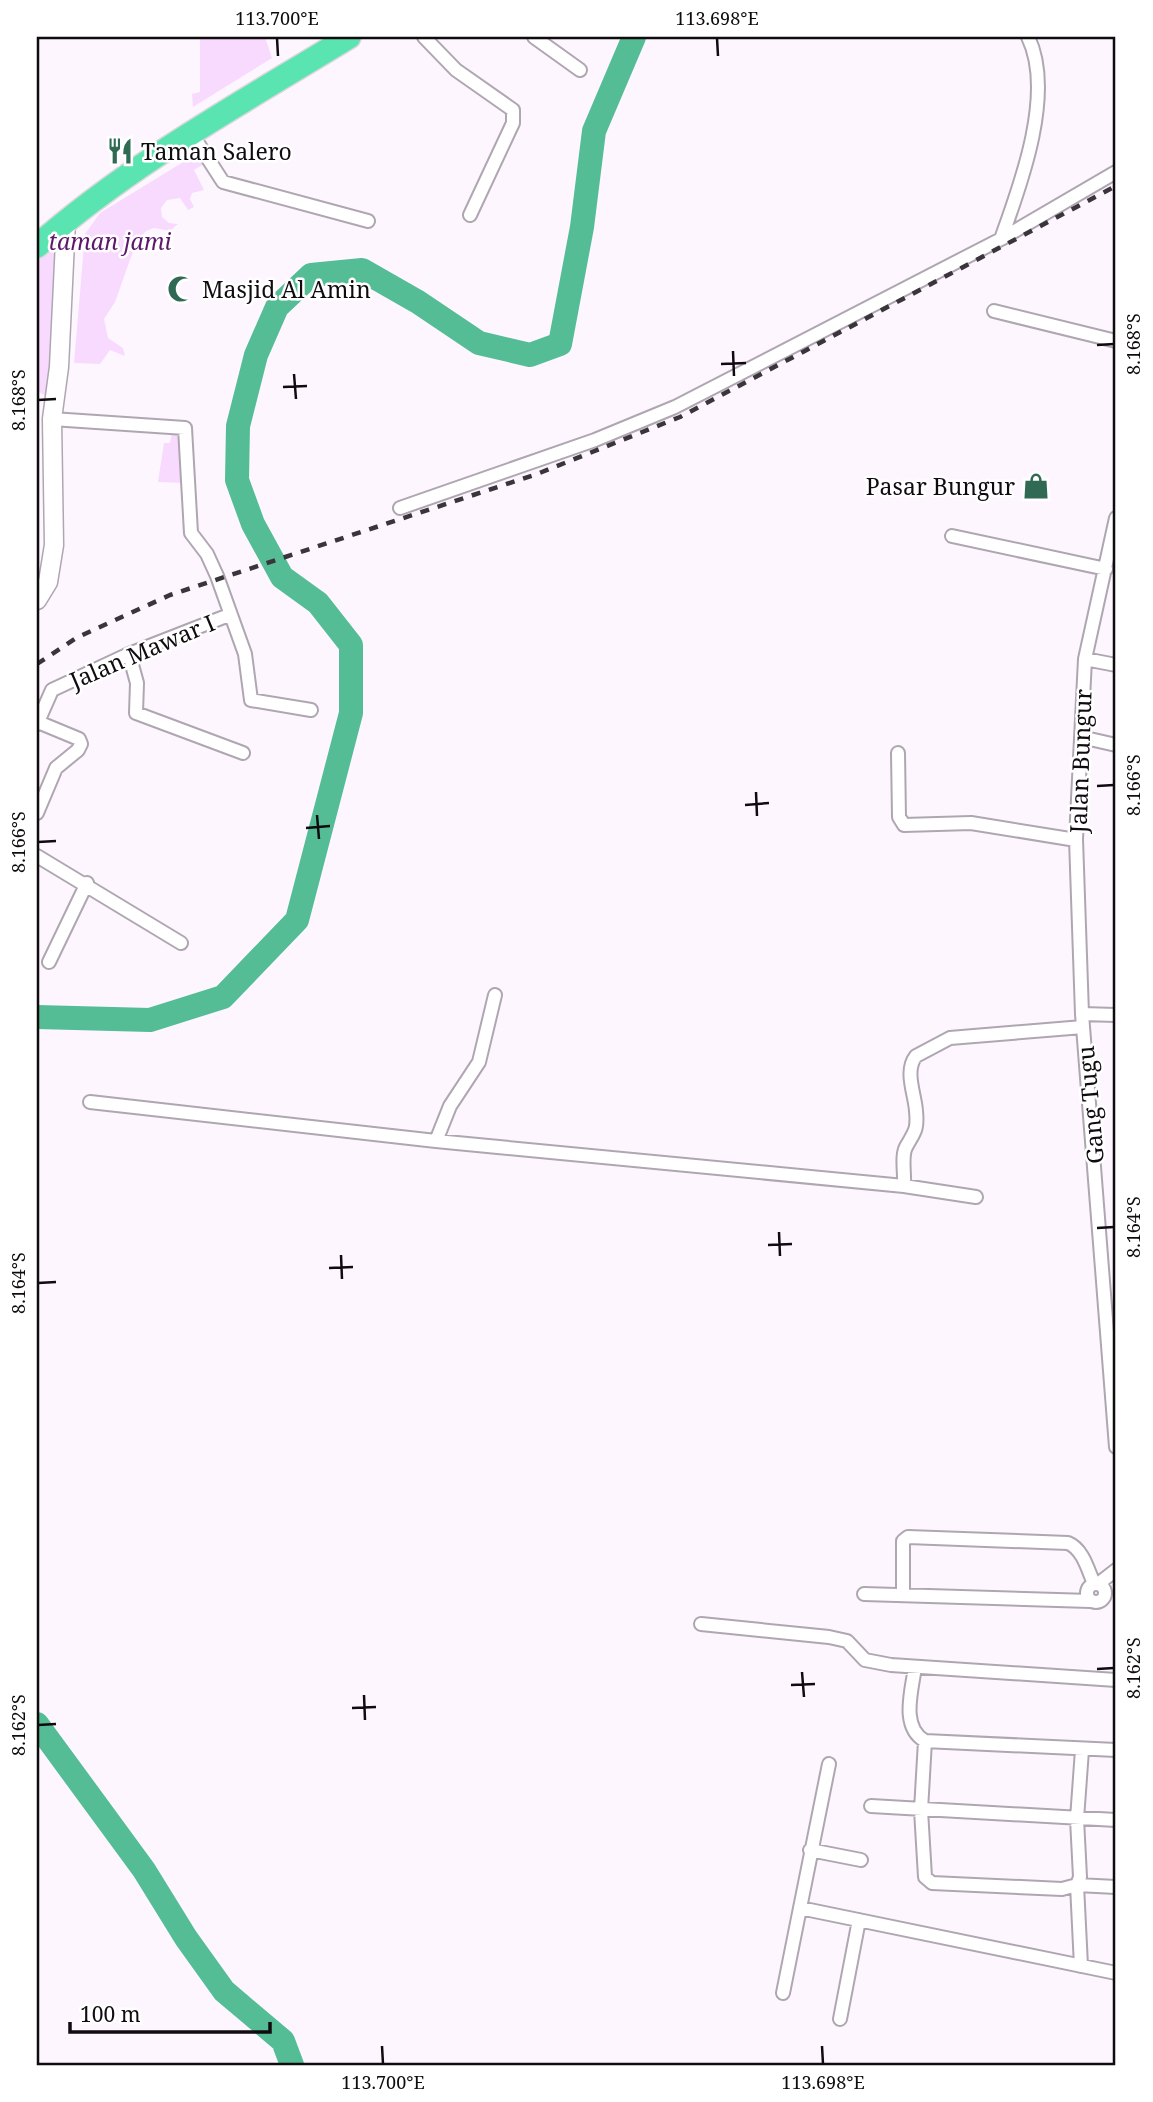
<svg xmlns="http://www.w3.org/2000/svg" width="1153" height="2102" viewBox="0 0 1153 2102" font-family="'Noto Serif',serif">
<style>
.green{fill:#f8dafe}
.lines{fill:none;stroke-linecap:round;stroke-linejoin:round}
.river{stroke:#54bd95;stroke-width:24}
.street-casing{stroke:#afa6b1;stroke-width:16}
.secondary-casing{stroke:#afa6b1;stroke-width:21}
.highway-casing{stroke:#d9d8d9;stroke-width:26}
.street{stroke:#fff;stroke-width:12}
.secondary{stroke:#fff;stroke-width:18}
.highway{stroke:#5ae4b1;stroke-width:23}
.rail{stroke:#39353a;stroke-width:4.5;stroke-dasharray:9 9;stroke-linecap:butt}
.ticks{fill:none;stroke:#0f0b0f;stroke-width:2.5}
.labels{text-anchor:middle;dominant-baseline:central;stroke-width:5;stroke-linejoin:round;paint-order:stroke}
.poi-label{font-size:23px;fill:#0f0b0f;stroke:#fff;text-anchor:start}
.park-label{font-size:23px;font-style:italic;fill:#5e186b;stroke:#fff}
.street-label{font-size:23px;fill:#0f0b0f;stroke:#fff}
.neatline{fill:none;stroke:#0f0b0f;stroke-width:2.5}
.ticks-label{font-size:18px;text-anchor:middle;fill:#0f0b0f}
</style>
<rect width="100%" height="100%" fill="#fdf6ff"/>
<path class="green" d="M200,37H265L272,58L193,107L192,94L200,92Z
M198,153L204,164L194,170L204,190L192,193L190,199L194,207L188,210L180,198L167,200L161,208L162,217L169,223L178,224L170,231L154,228L146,231L136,243L115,302L104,319L108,338L123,348L125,356L110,350L100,364L74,363L85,234L100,213Z
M60,238L48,397L37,391V261Z
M172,433L183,435V483L158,482L164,443H170Z"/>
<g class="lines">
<path class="river" d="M37,1017L150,1020L223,997L297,920L351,713V645L318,603L282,577L253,524L237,480L238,426L256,355L277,307L311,275L362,270L418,302L479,343L530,355L560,344L582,227L594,131L634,37
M37,1724L144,1870L186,1938L224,1991L283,2041L292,2065"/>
<g class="street-casing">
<path id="street" d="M424,37L456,70L513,110V123L470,215
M534,37L580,70
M192,134L223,182L368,221
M1001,239C1021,184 1055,92 1028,37
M994,311L1116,341
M52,419L185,428L191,533L207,554L217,576L245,654L251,700L311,710
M400,508L595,440L675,407L1001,239L1116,172
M1116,518L1085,659L1076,839L1082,1014L1116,1447
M952,536L1106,569
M129,654L137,683L136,713L243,753
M1085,659L1116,665
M37,724L52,690L129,654L229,615
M1081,737L1116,745
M898,753L899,817L904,825L971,823L1076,840
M37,813L56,768L78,750L81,744L79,739L38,722
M37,856L181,943
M49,962L87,883
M1082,1014L1116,1015
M90,1102L436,1141L904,1186L976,1197
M436,1141L450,1106L479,1062L495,995
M904,1186C905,1175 901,1156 906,1147C914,1132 918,1131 916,1111C915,1094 904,1071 916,1056L950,1038L1083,1027
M1087 1593a9 9 0 1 1 18 0a9 9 0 1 1-18 0Z
M1098,1584L1116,1570
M864,1594L1090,1601
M903,1595V1541L908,1537L1068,1543C1083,1549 1088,1570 1094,1584
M701,1624L829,1637L847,1641L865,1660L891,1665L1116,1680
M915,1667C912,1690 900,1727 925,1741L1116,1750
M925,1741L921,1810L925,1877L932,1883L1062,1889L1077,1885L1080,1877L1077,1819L1082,1750
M829,1764L800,1908L1116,1973
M871,1806L1116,1820
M810,1850L861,1860
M1081,1966L1077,1885L1116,1887
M783,1993L800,1908
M840,2019L859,1920"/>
</g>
<g class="secondary-casing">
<path id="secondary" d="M37,600L48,582L54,545L52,419L59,367L66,221"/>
</g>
<g class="highway-casing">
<path id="highway" d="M37,246C130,164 243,102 349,37"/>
</g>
<use href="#street" class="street"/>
<use href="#secondary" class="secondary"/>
<use href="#highway" class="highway"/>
<path class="rail" d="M37,664L76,638L170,595L537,474L680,417L1116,186"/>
</g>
<path class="ticks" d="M277,38L278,56M717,38L718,56M1097,345L1114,344M733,351L734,376M721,364L746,363M294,374L296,399M283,387L307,386M38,400L56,399M1097,786L1114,785M756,792L757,816M745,805L769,803M317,815L319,839M306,828L330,826M38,842L56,841M1097,1228L1114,1227M779,1232L780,1256M768,1245L792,1244M341,1255L342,1279M329,1268L353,1267M38,1283L56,1282M1097,1669L1114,1668M802,1672L804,1697M791,1685L815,1684M364,1695L365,1720M352,1708L376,1707M38,1725L56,1724M382,2046L383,2064M822,2046L823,2064"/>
<defs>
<g id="restaurant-bare" transform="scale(2.1)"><path d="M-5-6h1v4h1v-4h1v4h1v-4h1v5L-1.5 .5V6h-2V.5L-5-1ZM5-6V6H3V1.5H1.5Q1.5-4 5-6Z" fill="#306a54" stroke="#fff" stroke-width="2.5" paint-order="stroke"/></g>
<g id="mosque-bare" transform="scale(2.1)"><path d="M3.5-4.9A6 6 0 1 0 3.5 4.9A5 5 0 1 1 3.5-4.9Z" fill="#306a54" stroke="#fff" stroke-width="2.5" paint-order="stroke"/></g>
<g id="shop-bare" transform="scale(2.1)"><path d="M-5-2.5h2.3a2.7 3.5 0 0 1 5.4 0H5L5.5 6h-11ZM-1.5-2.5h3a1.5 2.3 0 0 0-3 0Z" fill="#306a54" stroke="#fff" stroke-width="2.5" paint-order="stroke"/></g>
</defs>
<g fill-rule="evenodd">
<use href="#restaurant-bare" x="120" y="151"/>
<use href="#mosque-bare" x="181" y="289"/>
<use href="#shop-bare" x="1036" y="486"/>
</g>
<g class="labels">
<g class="poi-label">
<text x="141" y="151">Taman Salero</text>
<text x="202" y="289">Masjid Al Amin</text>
<text x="1015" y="486" text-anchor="end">Pasar Bungur</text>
</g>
<g class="park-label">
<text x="110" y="241">taman jami</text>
</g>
<g class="street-label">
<text transform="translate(142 651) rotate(-23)">Jalan Mawar I</text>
<text transform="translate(1080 761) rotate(-88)">Jalan Bungur</text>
<text transform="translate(1090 1105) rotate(-95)">Gang Tugu</text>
</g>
</g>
<rect width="1153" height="2102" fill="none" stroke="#ffffff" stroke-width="77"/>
<path d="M70 2022v10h200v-10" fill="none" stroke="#0f0b0f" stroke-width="3.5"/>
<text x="80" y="2022" font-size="21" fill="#0f0b0f" stroke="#ffffff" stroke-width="5" paint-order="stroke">100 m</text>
<rect x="38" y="38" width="1076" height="2026" class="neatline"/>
<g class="ticks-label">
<text x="277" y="25">113.700°E</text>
<text x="717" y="25">113.698°E</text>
<text transform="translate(1134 344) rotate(-90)" y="6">8.168°S</text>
<text transform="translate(19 400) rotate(-90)" y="6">8.168°S</text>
<text transform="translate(1134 785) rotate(-90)" y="6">8.166°S</text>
<text transform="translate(19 842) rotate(-90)" y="6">8.166°S</text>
<text transform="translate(1134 1227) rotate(-90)" y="6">8.164°S</text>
<text transform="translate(19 1283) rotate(-90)" y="6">8.164°S</text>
<text transform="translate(1134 1668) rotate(-90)" y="6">8.162°S</text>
<text transform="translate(19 1725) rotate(-90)" y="6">8.162°S</text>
<text x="383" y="2089">113.700°E</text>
<text x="823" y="2089">113.698°E</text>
</g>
</svg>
